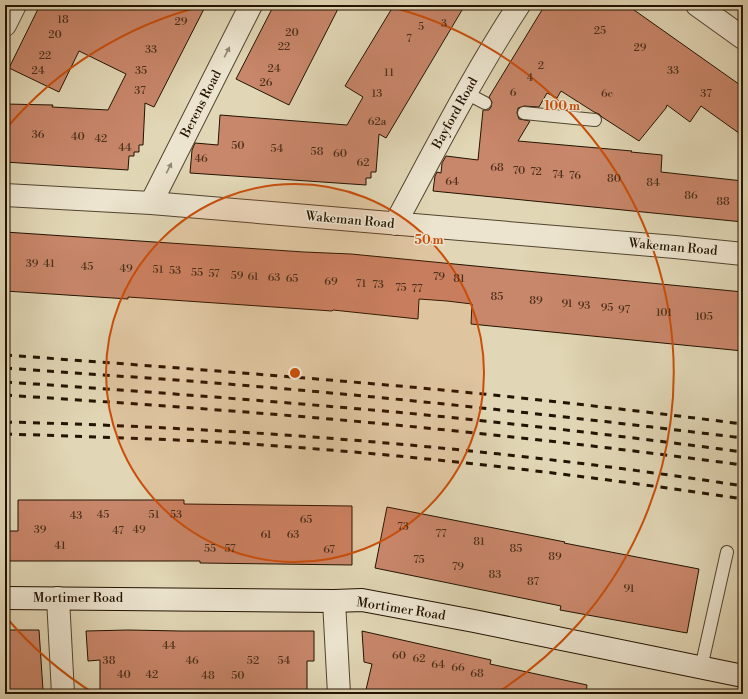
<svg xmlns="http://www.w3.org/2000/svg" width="748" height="699" viewBox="0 0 748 699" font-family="'Libre Bodoni',serif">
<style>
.building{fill:#c8866a;stroke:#231301}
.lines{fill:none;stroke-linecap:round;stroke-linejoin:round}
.lane-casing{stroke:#52442e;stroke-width:14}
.street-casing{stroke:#52442e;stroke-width:24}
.secondary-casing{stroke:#231301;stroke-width:24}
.lane{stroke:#ece4cf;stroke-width:12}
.street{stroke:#ece4cf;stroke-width:22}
.secondary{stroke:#ece4cf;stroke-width:22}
.rail{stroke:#231301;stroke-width:3;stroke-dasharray:7 7;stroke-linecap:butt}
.oneway{fill:#928672}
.ring{fill:none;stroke:#ca4e0a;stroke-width:2}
.labels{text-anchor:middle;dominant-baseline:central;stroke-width:3;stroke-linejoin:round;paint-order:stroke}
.number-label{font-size:11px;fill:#4c301b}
.street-label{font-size:13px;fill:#231301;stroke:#ece4cf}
.centre{fill:#ca4e0a;stroke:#ece4cf;stroke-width:2}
.ring-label{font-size:12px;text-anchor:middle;font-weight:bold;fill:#ca4e0a;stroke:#ece4cf;stroke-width:3;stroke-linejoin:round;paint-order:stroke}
</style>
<rect width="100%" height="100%" fill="#e1d6b5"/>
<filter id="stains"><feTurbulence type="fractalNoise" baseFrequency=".005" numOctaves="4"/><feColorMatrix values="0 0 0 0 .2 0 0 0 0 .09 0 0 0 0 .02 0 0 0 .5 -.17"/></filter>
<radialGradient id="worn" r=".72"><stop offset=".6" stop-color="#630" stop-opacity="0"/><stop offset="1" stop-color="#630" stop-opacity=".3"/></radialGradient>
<path class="building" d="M40,5H206L154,107L145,103L143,145H139V152H134V156H129L128,170L5,162V104L53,105L52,107L108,110L126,74L79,51L59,92L9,68Z
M274,5H340L289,105L236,79Z
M394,5H465L386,138L379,134L376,172H371V178H366V185L190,173L192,150L195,143L218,145L220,115L347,125L363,97L345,86Z
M545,5H627L743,87V136L701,106L690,122L667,105L666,108L639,141L602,117L599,114L594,112L561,91L557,98L547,93L539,107L524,106L518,108L517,113L519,119L530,121L518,141L632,151L631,152L662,155L661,172L743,181V222L433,191L435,176L437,172L441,173L442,163L446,156L478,160L483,110H489L491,107L492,102L489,97Z
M5,232L304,252L351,254L743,292V351L471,324L472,304L447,301L419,299L418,319L333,310L332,311L128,297V299L113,298L5,291Z
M18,500H184V504L352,506V565L200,563V561H5V531H18Z
M387,507L565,542L564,543L699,569L687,633L560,610L561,606L375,568Z
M5,630H39L43,690H5Z
M128,630L180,631H314V661H307V691L100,690V660L88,661L86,631Z
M362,631L491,660L490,664L587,685L586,694H365L372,664L364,662Z"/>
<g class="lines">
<g class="lane-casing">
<path id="lane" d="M466,93L485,103
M524,113L595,120
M701,668L727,552"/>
</g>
<g class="street-casing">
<path id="street" d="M697,5L743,38
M5,25L15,5
M5,195L151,203L675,247L743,254
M151,203L251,5
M395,224C435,150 473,75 519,5
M58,598L63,694
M334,601L339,694"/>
</g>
<g class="secondary-casing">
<path id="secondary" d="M5,598L334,601L362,600L474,621L743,676"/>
</g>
<use href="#lane" class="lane"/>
<use href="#street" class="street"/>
<use href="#secondary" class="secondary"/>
<path class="rail" d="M5,355C140,365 275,375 410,387C521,397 632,410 743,424
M5,368C71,373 136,377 202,382C383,396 563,416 743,438
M5,382C139,391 273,401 406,413C519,424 631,437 743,452
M5,395C139,404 273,413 406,426C519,437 631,450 743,465
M5,422C252,428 499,448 743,486
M5,434C70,436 134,438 199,441C381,451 563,472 743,499"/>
</g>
<defs><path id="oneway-solid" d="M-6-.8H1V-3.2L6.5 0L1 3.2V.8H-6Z"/></defs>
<g class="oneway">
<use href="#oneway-solid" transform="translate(227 52) rotate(-63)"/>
<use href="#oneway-solid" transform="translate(169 168) rotate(-63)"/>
</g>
<circle cx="295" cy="373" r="189" fill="#ca4e0a" fill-opacity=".12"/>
<g class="ring">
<circle cx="295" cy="373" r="189"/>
<path d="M95 694A378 378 0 0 1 5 616M5 130A378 378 0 0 1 207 5M383 5A378 378 0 0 1 495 694"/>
</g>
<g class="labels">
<g class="number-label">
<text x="63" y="20">18</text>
<text x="181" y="22">29</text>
<text x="444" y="24">3</text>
<text x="421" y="27">5</text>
<text x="600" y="31">25</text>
<text x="292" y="33">20</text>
<text x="55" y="35">20</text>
<text x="409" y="39">7</text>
<text x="284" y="47">22</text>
<text x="640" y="48">29</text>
<text x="151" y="50">33</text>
<text x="45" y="56">22</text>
<text x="541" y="66">2</text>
<text x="274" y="69">24</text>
<text x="38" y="71">24</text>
<text x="141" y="71">35</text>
<text x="673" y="71">33</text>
<text x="389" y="73">11</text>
<text x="530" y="78">4</text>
<text x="266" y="83">26</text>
<text x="140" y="91">37</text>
<text x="513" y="93">6</text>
<text x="377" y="94">13</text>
<text x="607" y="94">6c</text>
<text x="706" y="94">37</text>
<text x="377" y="122">62a</text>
<text x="38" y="135">36</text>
<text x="78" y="137">40</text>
<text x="101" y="139">42</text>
<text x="238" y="146">50</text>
<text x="125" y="148">44</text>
<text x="277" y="149">54</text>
<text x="317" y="152">58</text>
<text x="340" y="154">60</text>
<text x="201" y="159">46</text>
<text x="363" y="163">62</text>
<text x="497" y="168">68</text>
<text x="519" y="171">70</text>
<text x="536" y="172">72</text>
<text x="558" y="175">74</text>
<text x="575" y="176">76</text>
<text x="614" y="179">80</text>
<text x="452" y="182">64</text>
<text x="653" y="183">84</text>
<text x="691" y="196">86</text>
<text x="723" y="202">88</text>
<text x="32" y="264">39</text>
<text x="49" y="264">41</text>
<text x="87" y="267">45</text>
<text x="126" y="269">49</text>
<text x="158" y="270">51</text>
<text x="175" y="271">53</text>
<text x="197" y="273">55</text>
<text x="214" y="274">57</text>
<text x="237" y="276">59</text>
<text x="253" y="277">61</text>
<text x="439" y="277">79</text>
<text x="274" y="278">63</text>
<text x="292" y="279">65</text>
<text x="459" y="279">81</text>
<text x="331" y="282">69</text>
<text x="361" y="284">71</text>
<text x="378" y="285">73</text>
<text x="401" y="288">75</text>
<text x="417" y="289">77</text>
<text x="497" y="297">85</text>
<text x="536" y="301">89</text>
<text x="567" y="304">91</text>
<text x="584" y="306">93</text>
<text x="607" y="308">95</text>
<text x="624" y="310">97</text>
<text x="664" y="313">101</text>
<text x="704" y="317">105</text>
<text x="103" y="515">45</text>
<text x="154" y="515">51</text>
<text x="176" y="515">53</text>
<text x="76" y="516">43</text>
<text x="306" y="520">65</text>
<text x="403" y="527">73</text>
<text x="40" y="530">39</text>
<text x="139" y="530">49</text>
<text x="118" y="531">47</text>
<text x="441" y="534">77</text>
<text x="266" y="535">61</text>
<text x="293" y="535">63</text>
<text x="479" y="542">81</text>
<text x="60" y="546">41</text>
<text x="210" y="549">55</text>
<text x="230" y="549">57</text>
<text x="516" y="549">85</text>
<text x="329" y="550">67</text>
<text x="555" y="557">89</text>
<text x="419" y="560">75</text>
<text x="458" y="567">79</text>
<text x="495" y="575">83</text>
<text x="533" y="582">87</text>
<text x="629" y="589">91</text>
<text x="169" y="646">44</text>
<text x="399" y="656">60</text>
<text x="419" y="659">62</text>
<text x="109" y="661">38</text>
<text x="192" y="661">46</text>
<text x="253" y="661">52</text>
<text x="284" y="661">54</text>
<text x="438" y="665">64</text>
<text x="458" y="668">66</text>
<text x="477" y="674">68</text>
<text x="124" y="675">40</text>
<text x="152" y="675">42</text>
<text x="208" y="676">48</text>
<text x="238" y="676">50</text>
</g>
<g class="street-label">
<text transform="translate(201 104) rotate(-63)">Berens Road</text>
<text transform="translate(455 113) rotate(-61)">Bayford Road</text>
<text transform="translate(350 220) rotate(5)">Wakeman Road</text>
<text transform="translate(673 247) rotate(5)">Wakeman Road</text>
<text x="78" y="598">Mortimer Road</text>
<text transform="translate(401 609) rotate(9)">Mortimer Road</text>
</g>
</g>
<circle cx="295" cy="373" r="6" class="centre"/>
<g class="ring-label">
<text x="562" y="110">100 m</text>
<text x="429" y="244">50 m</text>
</g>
<rect width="748" height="699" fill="none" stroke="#e1d6b5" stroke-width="20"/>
<rect x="6" y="6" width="736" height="687" fill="none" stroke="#231301" stroke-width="2"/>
<rect x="10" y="10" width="728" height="679" fill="none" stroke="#231301"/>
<rect width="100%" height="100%" filter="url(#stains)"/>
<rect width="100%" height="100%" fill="url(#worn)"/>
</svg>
